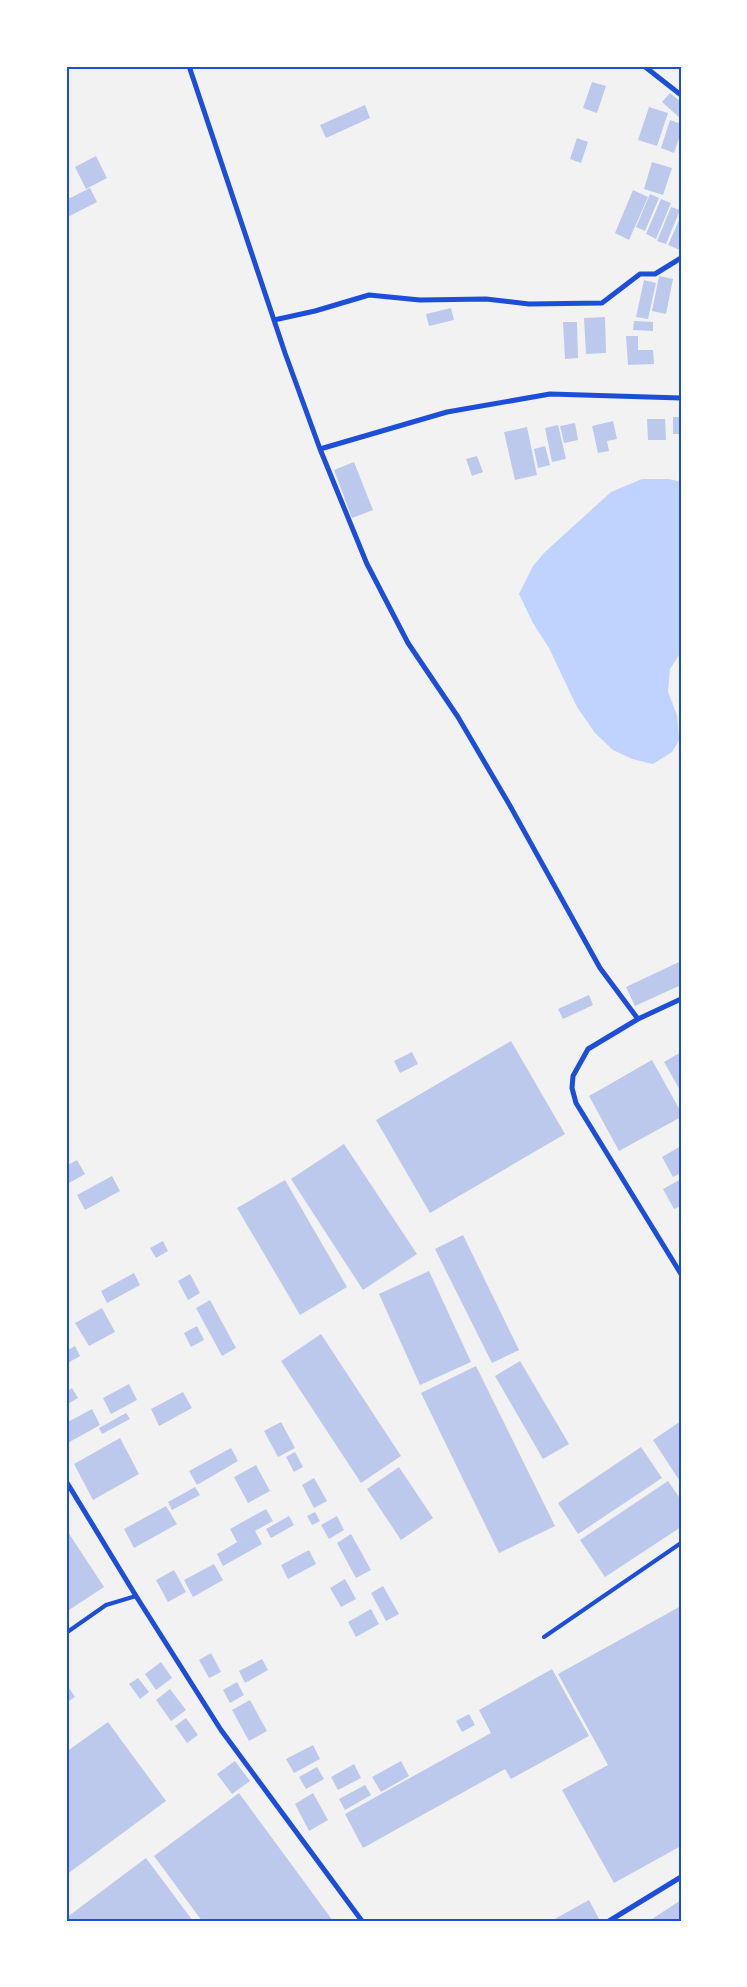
<svg xmlns="http://www.w3.org/2000/svg" width="747" height="1987" viewBox="0 0 747 1987" font-family="'Libre Baskerville',serif">
<style>
.water{fill:#bfd3fe}
.building{fill:#bdc9ec}
.lines{fill:none;stroke-linecap:round;stroke-linejoin:round}
.service{stroke:#1d4ed8;stroke-width:4}
.minor{stroke:#1d4ed8;stroke-width:5}
.neatline{fill:none;stroke:#1d4ed8;stroke-width:2}
</style>
<rect width="100%" height="100%" fill="#f2f2f2"/>
<path class="water" d="M642,479H669L681,482V652L670,669L668,692L677,715L679,740L672,752L653,764L632,759L613,750L595,733L577,707L549,648L533,623L519,594L533,566L545,552L611,492Z"/>
<path class="building" d="M592,82L606,86L597,113L583,108Z
M670,93L681,102V119L662,102Z
M365,105L370,118L326,138L320,125Z
M649,107L668,113L657,146L638,140Z
M670,120L681,124V132L674,153L661,148Z
M577,138L588,142L581,163L570,159Z
M96,156L107,178L86,189L75,167Z
M652,162L672,168L663,195L644,189Z
M90,188L97,202L66,218V200Z
M633,190L648,197L629,240L615,233Z
M650,194L659,198L645,231L636,227Z
M661,199L671,203L656,239L646,234Z
M671,207L680,210L666,244L657,241Z
M681,216V248L680,250L668,245Z
M659,276L673,279L666,314L652,311Z
M644,280L656,283L648,319L636,317Z
M451,308L454,320L429,326L426,314Z
M605,317L606,353L586,354L584,318Z
M634,321L653,322V331L633,330Z
M563,322H577L578,358L565,359Z
M626,336H638V350H653L654,364L628,365Z
M673,417H681V434H673Z
M647,419H665L666,440H648Z
M613,421L617,439L607,441L609,451L598,453L592,426Z
M575,423L578,440L564,443L560,426Z
M558,425L566,459L552,462L545,428Z
M527,427L537,475L515,480L504,432Z
M545,446L550,465L538,468L534,449Z
M477,456L483,472L472,476L466,459Z
M354,462L373,510L352,518L334,470Z
M681,961V985L635,1006L626,987Z
M589,995L593,1005L563,1019L558,1009Z
M511,1041L565,1134L430,1213L376,1120Z
M412,1052L418,1064L400,1073L394,1061Z
M681,1052V1092L664,1062Z
M652,1060L681,1112V1117L619,1151L589,1096Z
M344,1144L417,1254L363,1290L291,1179Z
M681,1146V1173L673,1177L662,1157Z
M77,1160L85,1174L69,1183L66,1178V1166Z
M112,1176L120,1191L85,1210L77,1195Z
M681,1179V1206L674,1209L663,1189Z
M285,1180L347,1287L300,1315L237,1208Z
M463,1235L519,1350L492,1363L435,1249Z
M163,1241L168,1251L156,1258L150,1248Z
M429,1271L471,1362L420,1385L379,1294Z
M134,1273L140,1285L107,1303L101,1291Z
M190,1274L200,1293L188,1300L178,1281Z
M210,1300L236,1348L222,1356L196,1308Z
M102,1308L115,1332L89,1346L75,1323Z
M197,1326L204,1340L191,1347L184,1333Z
M321,1334L401,1456L361,1483L281,1361Z
M75,1346L80,1356L66,1364V1351Z
M520,1361L569,1444L543,1459L495,1376Z
M476,1366L555,1526L499,1553L421,1393Z
M129,1384L137,1400L111,1414L103,1398Z
M72,1388L78,1398L66,1405V1392Z
M183,1392L192,1408L159,1426L151,1409Z
M92,1409L100,1425L66,1444V1423Z
M126,1413L130,1419L102,1434L99,1428Z
M681,1421V1483L653,1440Z
M281,1422L295,1448L278,1457L264,1431Z
M120,1438L139,1474L93,1500L74,1464Z
M641,1447L662,1478L578,1534L558,1503Z
M231,1448L238,1461L197,1485L189,1471Z
M295,1452L303,1467L294,1472L286,1457Z
M256,1465L270,1491L248,1503L234,1477Z
M399,1467L433,1518L401,1540L367,1489Z
M314,1478L327,1501L314,1508L302,1485Z
M668,1481L681,1500V1527L605,1577L580,1540Z
M195,1487L200,1495L172,1510L168,1502Z
M166,1506L177,1524L134,1548L124,1529Z
M266,1509L273,1521L255,1531L262,1544L223,1566L217,1554L244,1538L237,1542L230,1529Z
M315,1512L320,1521L312,1525L307,1516Z
M289,1516L294,1525L271,1538L266,1529Z
M337,1516L344,1530L329,1539L321,1525Z
M66,1529L104,1587L66,1612Z
M351,1534L371,1570L356,1578L337,1543Z
M309,1550L316,1564L288,1579L281,1565Z
M214,1564L223,1580L193,1597L184,1580Z
M174,1570L186,1592L168,1602L156,1580Z
M345,1579L356,1599L341,1607L330,1588Z
M383,1586L399,1614L386,1621L371,1593Z
M681,1606V1846L614,1883L562,1790L608,1765L558,1674Z
M371,1609L379,1624L356,1637L348,1622Z
M211,1653L221,1672L209,1678L199,1660Z
M262,1659L268,1670L245,1683L239,1671Z
M161,1662L172,1678L156,1690L145,1674Z
M552,1669L589,1736L511,1779L505,1769L363,1848L345,1814L491,1733L479,1710Z
M138,1678L149,1692L140,1699L129,1684Z
M237,1682L244,1695L230,1703L223,1690Z
M66,1683L75,1697L66,1703Z
M170,1689L186,1710L171,1721L156,1700Z
M250,1700L267,1731L249,1741L232,1710Z
M469,1714L475,1725L462,1732L456,1721Z
M186,1718L198,1735L187,1743L175,1726Z
M108,1722L166,1801L66,1875V1752Z
M313,1745L320,1759L294,1773L286,1759Z
M235,1761L250,1781L232,1794L217,1774Z
M401,1761L409,1776L381,1792L372,1777Z
M354,1764L361,1778L338,1790L331,1777Z
M317,1767L324,1779L306,1789L299,1777Z
M365,1785L371,1795L345,1810L339,1799Z
M239,1793L333,1921H202L154,1856Z
M313,1793L328,1820L309,1831L295,1804Z
M146,1858L193,1921H66V1918Z
M589,1900L599,1919L595,1921H551Z
M681,1900V1921H649Z"/>
<g class="lines">
<path class="service" d="M66,1633L106,1605L136,1596
M544,1637L681,1543"/>
<path class="minor" d="M189,66L285,353L320,449L367,564L408,643L458,717L509,804L600,968L638,1019
M644,66L681,95
M274,320L315,311L369,295L420,300L486,299L529,304L602,303L640,274H655L681,258
M320,449L447,412L550,394L681,398
M681,999L638,1019L588,1049L573,1076L572,1088L576,1103L681,1274
M66,1481L136,1596L221,1730L362,1921
M609,1921L681,1877"/>
</g>
<rect width="747" height="1987" fill="none" stroke="#ffffff" stroke-width="135"/>
<rect x="68" y="68" width="612" height="1852" class="neatline"/>
</svg>
